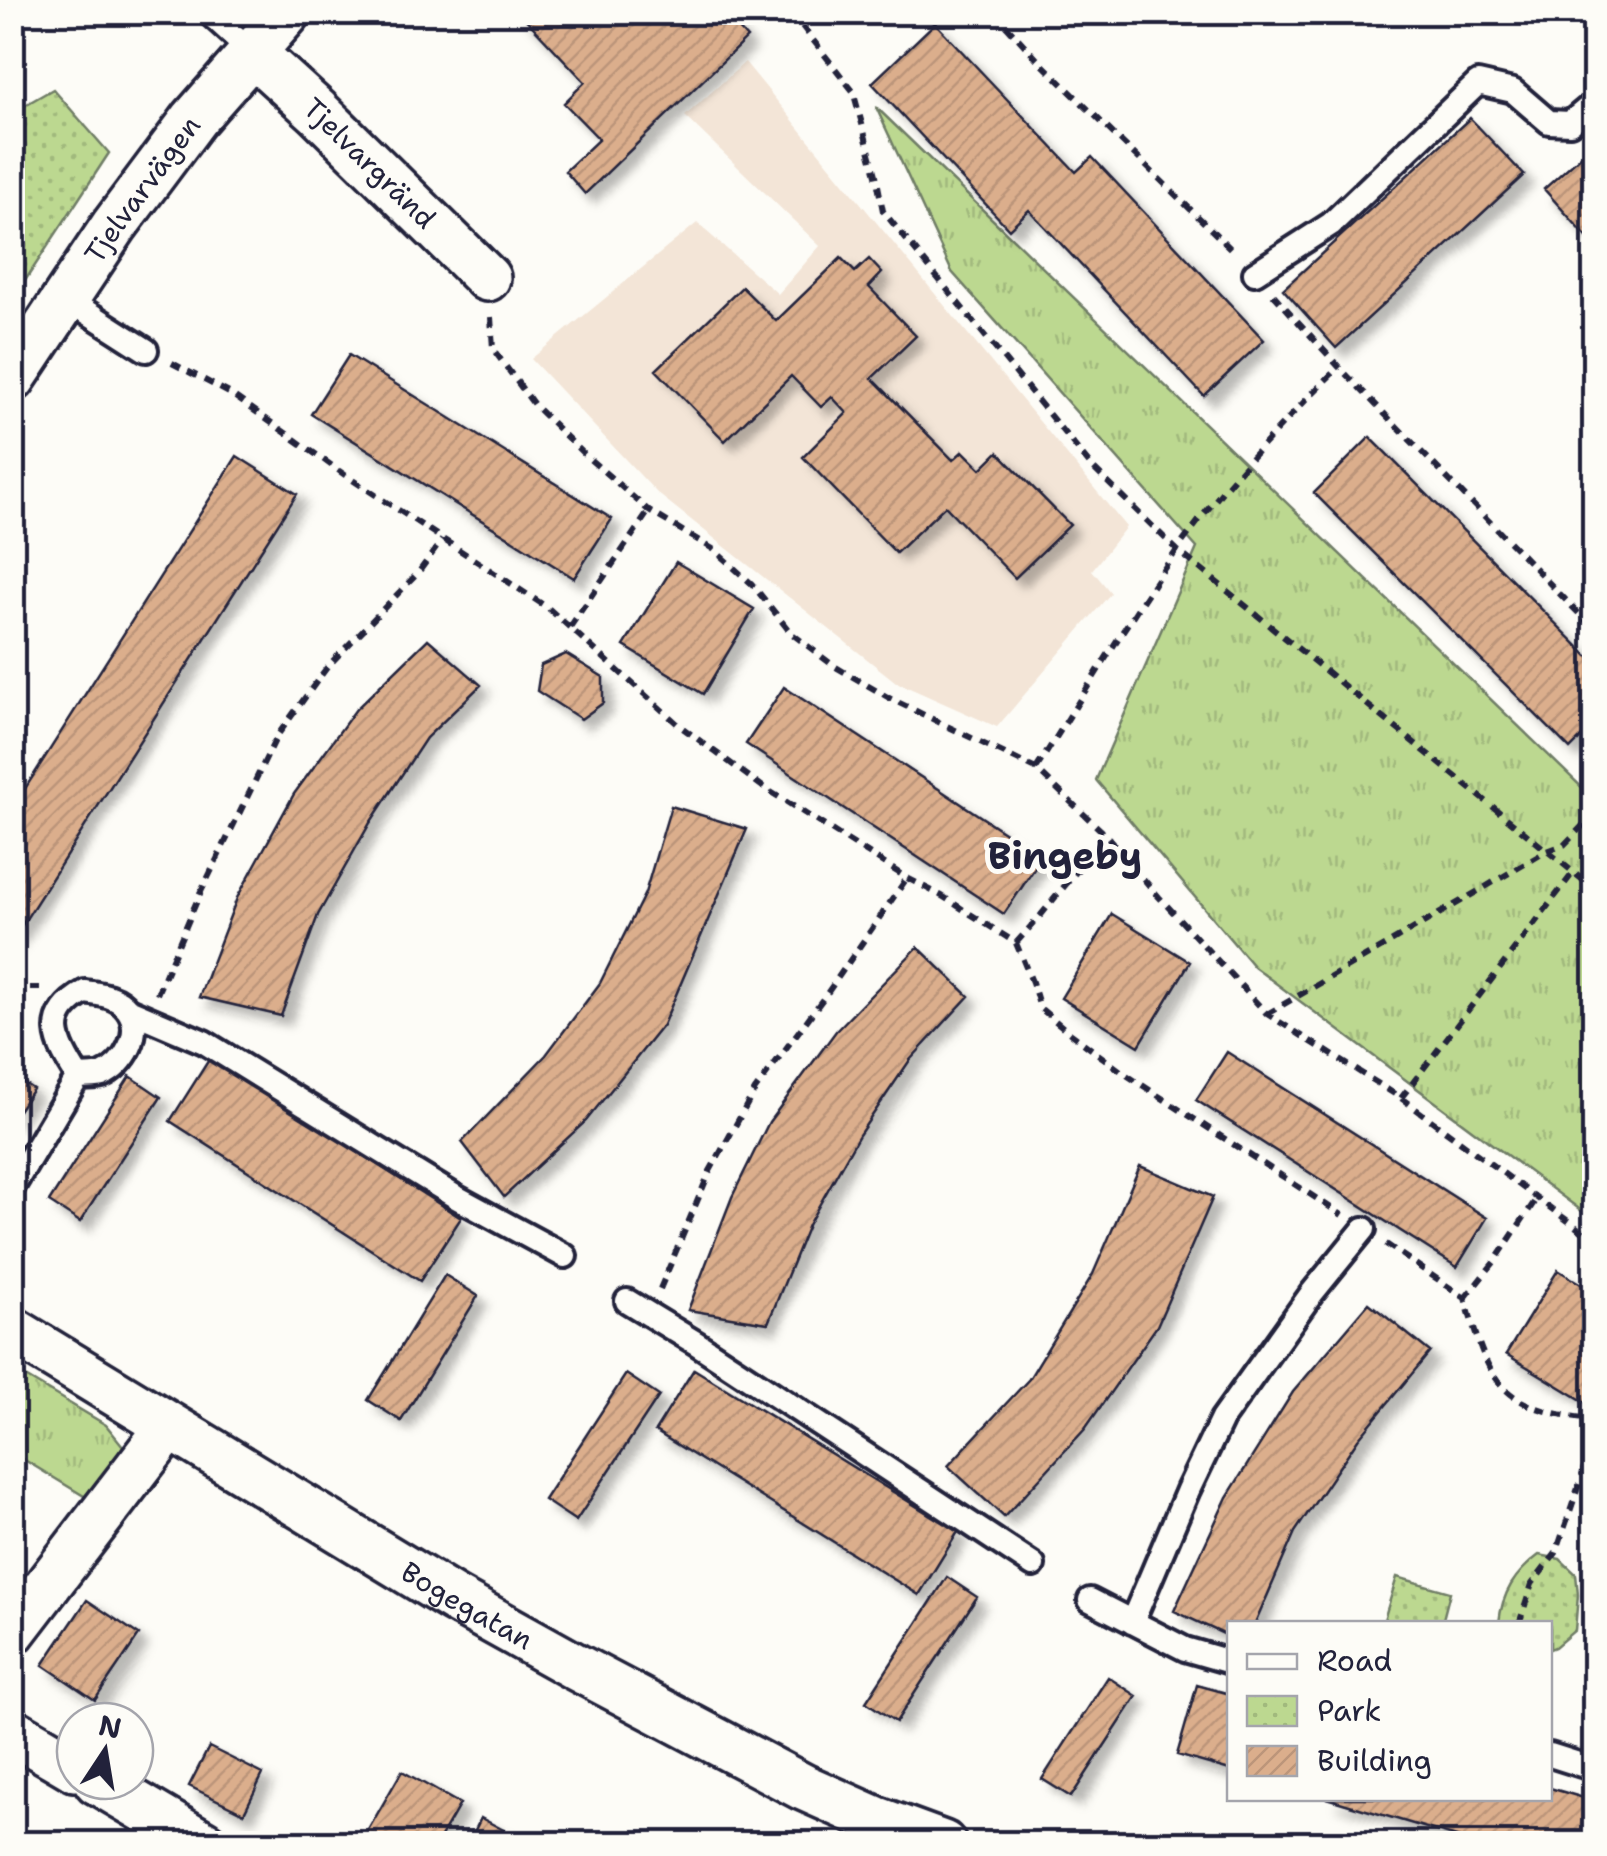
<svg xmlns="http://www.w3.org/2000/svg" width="1607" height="1856" viewBox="0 0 1607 1856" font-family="'Shantell Sans',sans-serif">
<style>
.built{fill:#f3e5d7}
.grass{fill:url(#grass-tufts);stroke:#6f7d66;stroke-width:2.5}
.park{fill:url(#park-dots);stroke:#6f7d66;stroke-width:2.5}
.building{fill:url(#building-hatch);stroke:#22223b;stroke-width:2.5;filter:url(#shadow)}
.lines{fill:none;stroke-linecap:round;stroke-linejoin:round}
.lane-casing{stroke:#22223b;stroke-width:30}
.street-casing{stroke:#22223b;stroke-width:52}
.path{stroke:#22223b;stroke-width:6;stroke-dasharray:10 8;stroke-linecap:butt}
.lane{stroke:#fdfcf7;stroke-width:22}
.street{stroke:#fdfcf7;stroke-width:45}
.labels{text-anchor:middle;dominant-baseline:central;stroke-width:10;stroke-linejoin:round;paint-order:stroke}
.street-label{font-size:28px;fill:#22223b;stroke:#fdfcf7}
.district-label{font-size:38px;font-weight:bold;fill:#22223b;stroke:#fdfcf7}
</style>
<defs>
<pattern id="grass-tufts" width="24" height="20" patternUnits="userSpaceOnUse" patternTransform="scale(2.5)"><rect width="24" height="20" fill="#bcd890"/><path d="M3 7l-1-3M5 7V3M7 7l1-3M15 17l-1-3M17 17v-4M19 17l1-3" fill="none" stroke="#a1b97d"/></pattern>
<pattern id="park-dots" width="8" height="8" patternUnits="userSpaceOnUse" patternTransform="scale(2.5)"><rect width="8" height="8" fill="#bcd890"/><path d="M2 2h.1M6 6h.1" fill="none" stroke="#a1b97d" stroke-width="1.8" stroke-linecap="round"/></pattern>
<pattern id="building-hatch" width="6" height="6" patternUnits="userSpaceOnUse" patternTransform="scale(2.5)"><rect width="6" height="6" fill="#dbae8c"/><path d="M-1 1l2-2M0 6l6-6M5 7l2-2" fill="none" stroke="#bc957a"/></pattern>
<filter id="shadow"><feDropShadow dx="9" dy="9" stdDeviation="5" flood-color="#0004"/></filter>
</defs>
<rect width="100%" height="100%" fill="#fdfcf7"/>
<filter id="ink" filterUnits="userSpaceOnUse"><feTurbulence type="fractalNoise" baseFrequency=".01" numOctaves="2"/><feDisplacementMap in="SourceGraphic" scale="20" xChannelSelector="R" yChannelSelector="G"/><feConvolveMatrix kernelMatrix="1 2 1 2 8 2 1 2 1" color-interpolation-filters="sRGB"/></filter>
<g filter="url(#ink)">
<path class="built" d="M745,62L1126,527L1092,570L1111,593L997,727L896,682L657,493L531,359L697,223L778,294L820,246L685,116Z"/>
<path class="grass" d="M876,107L1594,799V1220L1254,967L1096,780L1197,548L952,272Z
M12,1369L106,1425L123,1446L89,1499L13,1453Z"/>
<path class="park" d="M53,89L109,153L13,299V112Z
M1539,1555L1560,1559L1576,1574L1578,1595L1575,1630L1555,1647L1550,1649V1624L1499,1623C1502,1593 1515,1573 1539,1555Z
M1397,1577L1450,1592L1442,1623H1383Z"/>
<path class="building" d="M519,12H723L747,38L585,194L565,171L599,139L564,103L585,82Z
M935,23L1076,172L1092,157L1264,340L1204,396L1029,210L1009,229L872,83Z
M1470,118L1524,175L1336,348L1283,289Z
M1594,144V245L1544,189Z
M841,258L855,272L869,259L882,273L869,287L916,336L872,378L953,460L963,451L981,469L998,452L1070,525L1015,578L945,506L896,553L803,457L847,413L832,397L821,407L791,376L725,441L656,370L742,287L776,321Z
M349,355L612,519L574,578L311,414Z
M1370,437L1594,662V725L1570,749L1314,493Z
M237,456L297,494L12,941V809Z
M676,562L754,609L703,694L624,646Z
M428,639L481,685L426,738L370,823L318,915L281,1016L199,997L237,898L294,794L356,709Z
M566,654L603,677V703L581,719L537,691L541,665Z
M784,687L1042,857L1004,914L746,744Z
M671,806L747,829L663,1025L586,1121L504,1197L462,1142L546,1055L600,983L645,893Z
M1112,914L1190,962L1139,1046L1061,998Z
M918,947L969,996L910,1060L859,1135L808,1225L768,1323L688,1310L732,1197L769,1122L836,1031Z
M1227,1052L1487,1218L1457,1267L1196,1100Z
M210,1058L461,1218L420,1281L170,1121Z
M12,1075L33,1089L12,1119Z
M130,1076L161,1097L80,1222L49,1202Z
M1140,1166L1213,1197L1157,1326L1085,1429L1004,1517L948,1466L1029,1379L1093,1274Z
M1558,1270L1594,1292V1386L1585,1402L1506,1354Z
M445,1275L478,1296L401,1421L368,1400Z
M1369,1303L1430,1352L1358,1439L1295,1532L1255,1624H1230V1637L1174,1611L1227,1497L1293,1392Z
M694,1369L958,1532L919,1595L655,1431Z
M626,1374L659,1396L576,1521L544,1500Z
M947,1577L977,1597L896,1722L866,1702Z
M87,1600L139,1635L95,1700L43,1665Z
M1108,1677L1137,1696L1071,1797L1042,1779Z
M1197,1685L1230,1694V1770L1177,1755Z
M209,1747L263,1774L244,1813L189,1786Z
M402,1771L460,1804L437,1844H360Z
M1550,1788L1594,1801V1844H1480L1326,1798H1550Z
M481,1818L530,1844H468Z"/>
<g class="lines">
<g class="lane-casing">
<path id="lane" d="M208,12L252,52
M1255,273L1331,224L1478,83L1513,91L1549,122L1570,123L1594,103
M65,298L146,350
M85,992C101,994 118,996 128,1010C144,1032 125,1065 102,1075C96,1077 85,1076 78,1077C56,1043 42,1016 85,992Z
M129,1010L204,1042L456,1197L565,1256
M12,1188L78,1077
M627,1301L696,1343L1033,1565
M1090,1600L1185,1649L1230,1662
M1132,1622L1188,1490L1222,1419L1312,1293L1364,1229
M1550,1755L1594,1769"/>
</g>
<g class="street-casing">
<g id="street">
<path id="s1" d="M252,52L317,111L487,278"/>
<path id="s2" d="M12,379L114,226L194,119L288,12"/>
<path id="s3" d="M12,1330L454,1599L576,1667L803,1787L875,1819L943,1844"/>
<path d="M12,1632L169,1427"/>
<path d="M12,1731L75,1768"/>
<path d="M97,1781L204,1844"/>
</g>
</g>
<path class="path" d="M791,12L853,91L876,175L883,211L1092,467L1177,550L1594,889
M994,12L1037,59L1234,252
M1273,294L1339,367L1594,629
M491,317L493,349L535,406L584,454L649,511L713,549L752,584L791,633L834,666L891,699L1036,769L1106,835L1159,897L1267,1014L1401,1098L1594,1240
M172,363L231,394L345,475L548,608L680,726L763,787L907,878L942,896L1016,943L1032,982L1040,1008L1071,1034L1125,1074L1342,1215
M570,627L649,511
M1036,769C1083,696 1127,621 1177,550C1225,483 1281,424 1339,367
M1016,943L1041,915L1106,835
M12,988H44
M157,994L199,896L277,736L328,666L418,573L442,540
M1267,1014L1547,851L1564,845L1594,814
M1401,1098L1573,873
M1386,1244L1465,1298C1489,1383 1500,1410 1594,1419
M660,1289L710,1171L755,1090L828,992L907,878
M1465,1298L1495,1261L1537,1198
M1519,1624L1532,1584L1556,1553L1582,1476L1594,1421"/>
<use href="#lane" class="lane"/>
<use href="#street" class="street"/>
</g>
</g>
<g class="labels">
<g class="street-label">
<text stroke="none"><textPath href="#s1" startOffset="162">Tjelvargränd</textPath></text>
<text stroke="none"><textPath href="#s2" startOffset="230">Tjelvarvägen</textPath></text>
<text stroke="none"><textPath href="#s3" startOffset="532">Bogegatan</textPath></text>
</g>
<g class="district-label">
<text x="1065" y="855">Bingeby</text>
</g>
</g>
<rect width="1607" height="1856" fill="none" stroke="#fdfcf7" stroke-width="50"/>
<rect x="25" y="25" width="1557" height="1806" fill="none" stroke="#22223b" stroke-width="4" filter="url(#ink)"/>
<rect x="1227" y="1621" width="325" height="180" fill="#fdfcf7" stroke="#a5a5ac" stroke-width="2.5"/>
<rect x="1247" y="1654" width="50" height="15" fill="#fdfcf7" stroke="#a5a5ac" stroke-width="2.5"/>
<text x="1317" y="1671" font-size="30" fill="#22223b">Road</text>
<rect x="1247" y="1696" width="50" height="30" fill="url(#park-dots)" stroke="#a5a5ac" stroke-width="2.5"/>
<text x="1317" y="1721" font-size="30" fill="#22223b">Park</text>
<rect x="1247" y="1746" width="50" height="30" fill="url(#building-hatch)" stroke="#a5a5ac" stroke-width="2.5"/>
<text x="1317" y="1771" font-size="30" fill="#22223b">Building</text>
<g transform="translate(105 1751) rotate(12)"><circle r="48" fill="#fdfcf7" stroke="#a5a5ac" stroke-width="2.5"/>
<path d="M0-8L18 38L0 25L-18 38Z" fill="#22223b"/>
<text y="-15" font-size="28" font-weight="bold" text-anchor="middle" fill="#22223b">N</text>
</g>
</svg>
